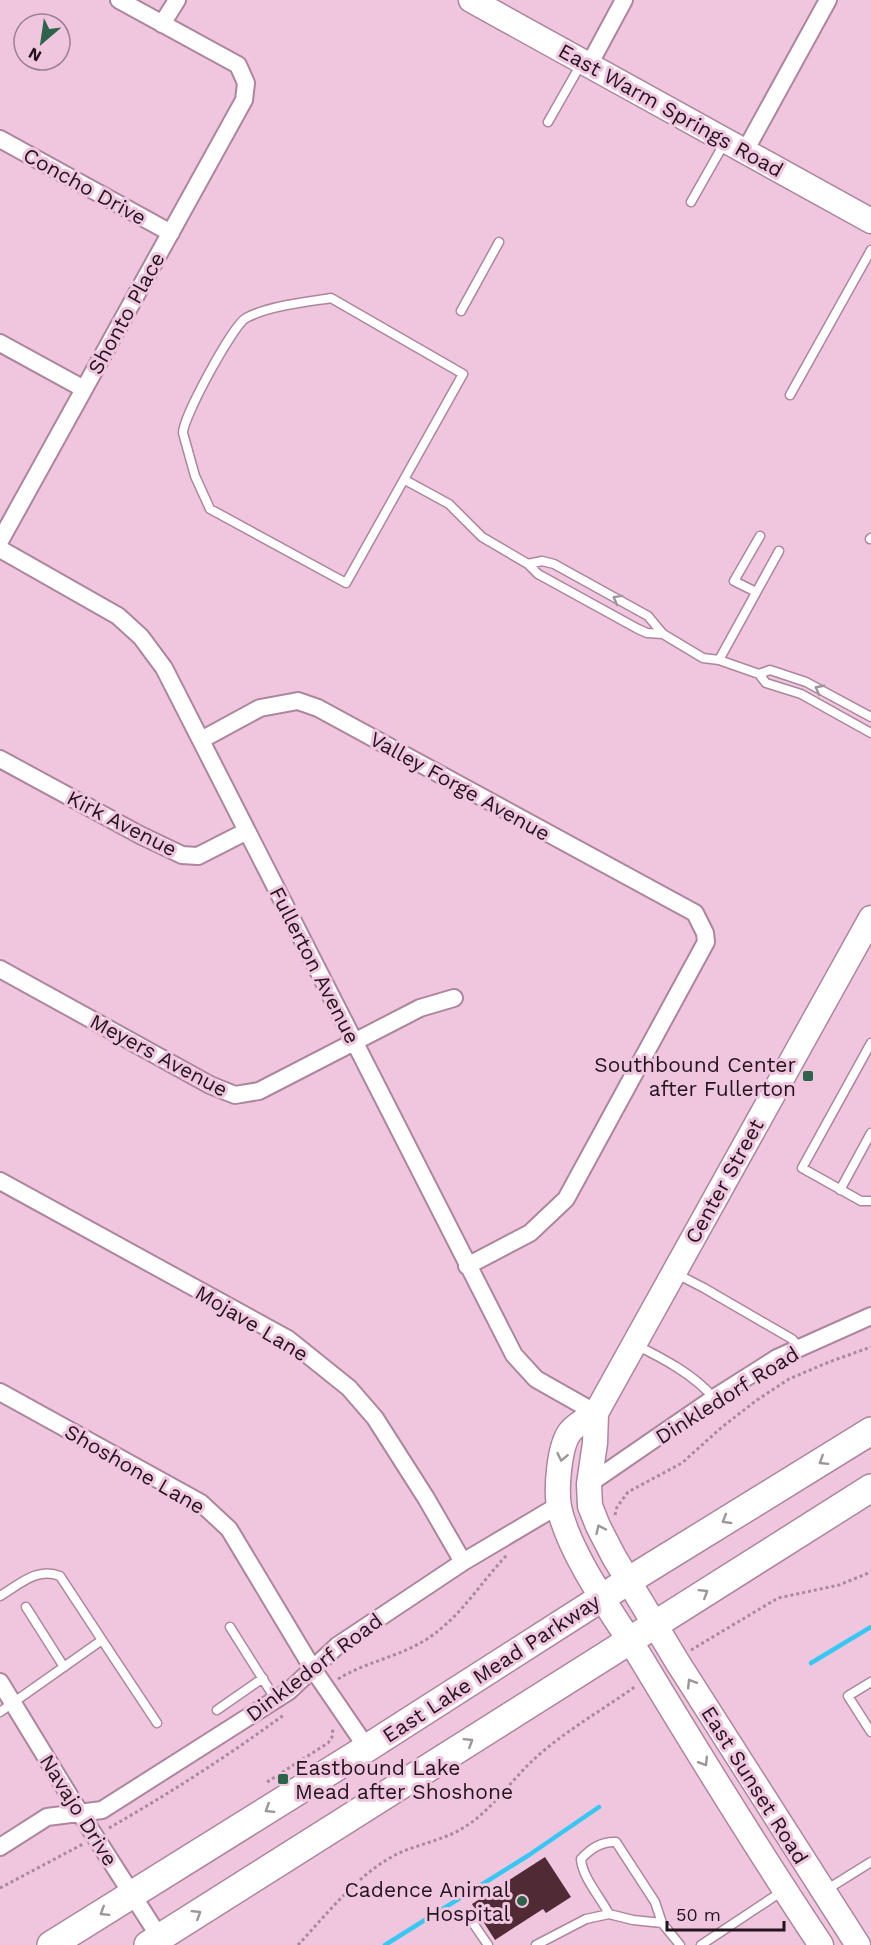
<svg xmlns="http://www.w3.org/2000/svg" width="871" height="1945" viewBox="0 0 871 1945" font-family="'Work Sans',sans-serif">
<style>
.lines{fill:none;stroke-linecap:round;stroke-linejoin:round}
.stream{stroke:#36c8f2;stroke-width:4.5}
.building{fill:#502a35}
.lane-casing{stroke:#ad869d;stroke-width:11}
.street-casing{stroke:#ad869d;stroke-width:20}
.secondary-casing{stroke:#ad869d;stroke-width:27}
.primary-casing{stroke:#ad869d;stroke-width:30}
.path{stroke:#aa899d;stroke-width:3;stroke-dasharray:3 3;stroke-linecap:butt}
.lane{stroke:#fff;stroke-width:8}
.street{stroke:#fff;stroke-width:16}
.secondary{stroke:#fff;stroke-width:24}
.primary{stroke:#fff;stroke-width:27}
.oneway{stroke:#9c9599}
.poi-dot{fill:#2c634a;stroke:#f0c6df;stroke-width:2}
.labels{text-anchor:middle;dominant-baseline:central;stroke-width:6;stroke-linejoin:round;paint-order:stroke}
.street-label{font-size:21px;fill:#23141d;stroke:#f0c6df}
.poi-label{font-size:21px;fill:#23141d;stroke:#f0c6df;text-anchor:end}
</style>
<rect width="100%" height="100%" fill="#f0c6df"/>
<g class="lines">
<path class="stream" d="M811,1663L871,1627
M385,1945L529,1855L599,1807"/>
</g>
<path class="building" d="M545,1857L571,1897L546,1913L543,1909L495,1940L472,1904Z"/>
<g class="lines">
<g class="lane-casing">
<path id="lane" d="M548,122L581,64
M691,202L725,142
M331,298L463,374L346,583L210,509L195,476L183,433C183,417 233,325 246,318C268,306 307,302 331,298Z
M461,311L499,242
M790,395L871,250
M405,480L449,504L482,537L528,564
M870,539L871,538
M756,592L734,581L760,536
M663,634L648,616L554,564L542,561L528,564L538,574L638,629L647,633L663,634L703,658L719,660L759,674
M719,660L779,551
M871,717L806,682L770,670L759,674L766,683L801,694L871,733
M871,1043L802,1168L861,1201H871
M840,1190L871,1133
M675,1273L704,1288L792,1339L800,1348
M636,1345C664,1359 693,1374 714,1398
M0,1596C20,1584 37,1567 60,1576L102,1640
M26,1607L64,1667
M230,1627L276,1700
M871,1682L848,1696L871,1732
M217,1710L263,1678
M0,1712L102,1640L157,1723
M826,1890L871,1862
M466,1913L488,1945
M662,1923L633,1920L609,1914C601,1898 582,1877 581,1859C590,1849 602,1841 616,1842L655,1902L662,1923L680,1945
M536,1945L586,1919L609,1914
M701,1945L784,1890"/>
</g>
<g class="street-casing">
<path id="street" d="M162,24L177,0
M589,65L624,0
M0,139L171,233
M745,151L828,0
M0,343L84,389
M0,541L244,100L246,83L238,65L119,0
M0,549L118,616L141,637L164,668L514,1355L536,1379L596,1413
M201,740L260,708L298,701L318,708L695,913L705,933L706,942L566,1199L530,1233L467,1266
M0,759L140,835L182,855L198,856L247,831
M0,969L210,1085L235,1095L259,1091L420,1008L454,998
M0,1181L288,1339L349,1388L375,1418L426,1498L463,1562
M0,1392L201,1503L229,1529L313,1669L367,1748
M589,1484L714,1398L777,1358L871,1316
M0,1682L80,1813L160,1938
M0,1847L47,1817L102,1810L289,1691L337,1646L463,1562L559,1505"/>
</g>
<g class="secondary-casing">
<path id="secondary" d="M471,0L871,221
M596,1413L595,1443L589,1484L590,1506L598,1526L614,1557L678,1663L858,1945
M821,1945C758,1850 698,1753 639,1655C613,1614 569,1554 559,1507C556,1489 559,1446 570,1432C576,1424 588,1418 596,1413L871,918"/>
</g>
<g class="primary-casing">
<path id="primary" d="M51,1945L367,1748L628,1581L871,1431
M148,1945L871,1488"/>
</g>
<path class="path" d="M615,1515L617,1507L628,1492L682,1463L722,1427L757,1400L789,1379L829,1362L871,1347
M691,1650L778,1598L839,1585L871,1572
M338,1679C365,1662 399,1657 427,1639C462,1616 479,1584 507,1555
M267,1782L328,1743L332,1737L333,1728
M109,1828C170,1793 228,1756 285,1714
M0,1888L83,1844
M298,1945C328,1913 356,1876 395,1855C417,1844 442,1841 463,1828C490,1812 509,1783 532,1761C563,1732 601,1711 636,1686"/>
<use href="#lane" class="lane"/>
<use href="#street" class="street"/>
<use href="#secondary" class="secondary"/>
<use href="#primary" class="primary"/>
</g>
<defs><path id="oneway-chevron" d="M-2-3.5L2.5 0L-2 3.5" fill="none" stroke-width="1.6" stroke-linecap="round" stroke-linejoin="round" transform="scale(1.5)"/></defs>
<g class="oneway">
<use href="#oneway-chevron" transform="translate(617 599) rotate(-151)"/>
<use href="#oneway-chevron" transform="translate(819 689) rotate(-152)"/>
<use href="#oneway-chevron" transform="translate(562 1457) rotate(102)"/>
<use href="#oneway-chevron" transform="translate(823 1461) rotate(148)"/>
<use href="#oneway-chevron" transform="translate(726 1520) rotate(149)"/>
<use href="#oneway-chevron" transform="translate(600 1529) rotate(-115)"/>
<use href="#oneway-chevron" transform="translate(704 1593) rotate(-32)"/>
<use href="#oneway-chevron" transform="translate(691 1683) rotate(-122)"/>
<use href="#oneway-chevron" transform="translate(469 1742) rotate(-32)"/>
<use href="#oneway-chevron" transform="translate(704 1762) rotate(58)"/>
<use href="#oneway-chevron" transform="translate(269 1809) rotate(148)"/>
<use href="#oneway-chevron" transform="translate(104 1912) rotate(148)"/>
<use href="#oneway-chevron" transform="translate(197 1914) rotate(-32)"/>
</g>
<g class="poi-dot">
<rect x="802" y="1070" width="12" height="12" rx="3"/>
<rect x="277" y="1773" width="12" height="12" rx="3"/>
<circle cx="522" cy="1901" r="6"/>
</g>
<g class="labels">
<g class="street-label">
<text transform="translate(671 110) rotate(29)">East Warm Springs Road</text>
<text transform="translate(85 186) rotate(29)">Concho Drive</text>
<text transform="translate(126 313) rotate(-61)">Shonto Place</text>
<text transform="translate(460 786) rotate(29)">Valley Forge Avenue</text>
<text transform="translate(122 823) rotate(27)">Kirk Avenue</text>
<text transform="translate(315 965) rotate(63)">Fullerton Avenue</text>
<text transform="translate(159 1055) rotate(28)">Meyers Avenue</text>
<text transform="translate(724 1181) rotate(-61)">Center Street</text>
<text transform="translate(252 1323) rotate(31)">Mojave Lane</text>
<text transform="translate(727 1395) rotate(-32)">Dinkledorf Road</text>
<text transform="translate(135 1469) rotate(30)">Shoshone Lane</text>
<text transform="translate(314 1667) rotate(-37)">Dinkledorf Road</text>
<text transform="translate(491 1668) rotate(-33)">East Lake Mead Parkway</text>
<text transform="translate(755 1785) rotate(58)">East Sunset Road</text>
<text transform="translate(79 1810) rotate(58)">Navajo Drive</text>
</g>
<g class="poi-label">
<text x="796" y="1064">Southbound Center<tspan x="796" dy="24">after Fullerton</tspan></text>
<text x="295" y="1767" text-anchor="start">Eastbound Lake<tspan x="295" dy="24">Mead after Shoshone</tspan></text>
<text x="510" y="1889">Cadence Animal<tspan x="510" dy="24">Hospital</tspan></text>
</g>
</g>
<g transform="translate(42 42) rotate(209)"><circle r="28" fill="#f0c6df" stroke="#9e7f91" stroke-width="1.5"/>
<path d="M0-4.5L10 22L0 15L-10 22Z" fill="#2c634a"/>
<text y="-9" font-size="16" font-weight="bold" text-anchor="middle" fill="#23141d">N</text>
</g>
<path d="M667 1921v9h117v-9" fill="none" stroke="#23141d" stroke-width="3"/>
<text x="676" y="1921" font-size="18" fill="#23141d" stroke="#f0c6df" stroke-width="4.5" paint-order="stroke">50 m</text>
</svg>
